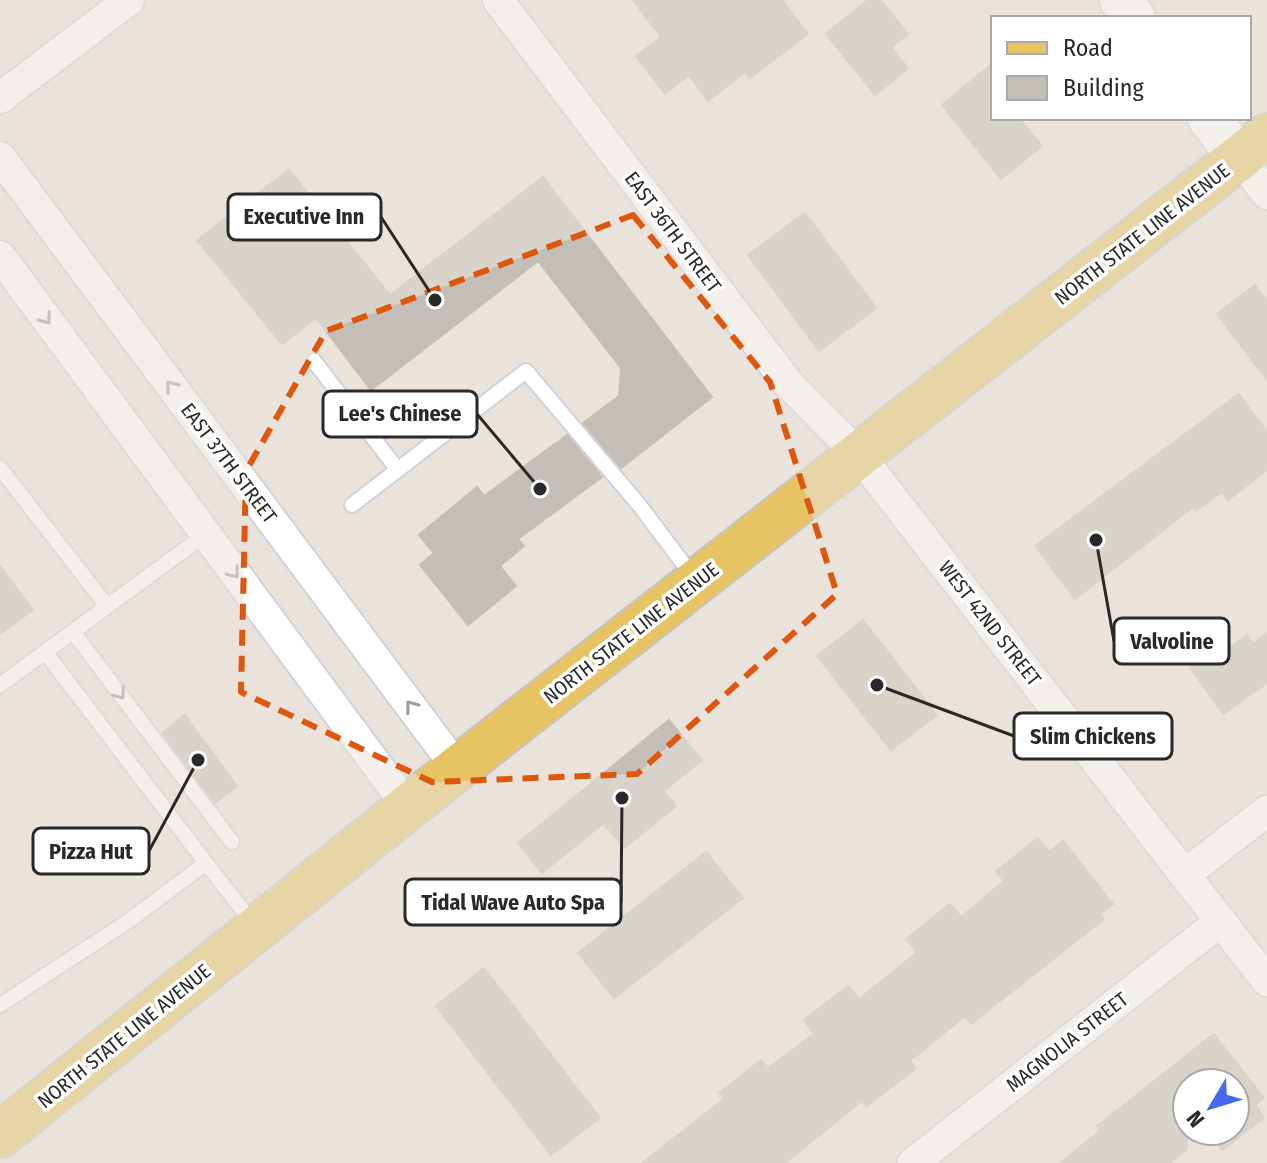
<svg xmlns="http://www.w3.org/2000/svg" width="1267" height="1163" viewBox="0 0 1267 1163" font-family="'Fira Sans Condensed',sans-serif">
<style>
.building{fill:#c3beb7;stroke:#c5bfb6;stroke-width:2}
.lines{fill:none;stroke-linecap:round;stroke-linejoin:round}
.lane-casing{stroke:#ced2dd;stroke-width:18}
.street-casing{stroke:#ced2dd;stroke-width:34}
.secondary-casing{stroke:#ced2dd;stroke-width:46}
.primary-casing{stroke:#c3c3c3;stroke-width:48}
.lane{stroke:#fff;stroke-width:14}
.street{stroke:#fff;stroke-width:30}
.secondary{stroke:#fff;stroke-width:42}
.primary{stroke:#e6c464;stroke-width:44}
.oneway{stroke:#9f9f9f}
.marked{fill:none;stroke:#de570d;stroke-width:6;stroke-dasharray:16 10;stroke-linejoin:round}
.labels{text-anchor:middle;dominant-baseline:central;stroke-width:7;stroke-linejoin:round;paint-order:stroke}
.street-label{font-size:20px;fill:#292929;stroke:#fff}
.leader{fill:none;stroke:#292929;stroke-width:3}
.callout-dot{fill:#292929;stroke:#fff;stroke-width:3}
.callout{fill:#fff;stroke:#292929;stroke-width:3}
.callout-label{font-size:22px;text-anchor:middle;font-weight:bold;fill:#292929}
</style>
<rect width="100%" height="100%" fill="#eae3dc"/>
<path class="building" d="M633,0H782L808,34L750,78L745,72L708,101L689,75L665,94L636,56L661,37Z
M868,0H881L908,34L891,47L908,68L875,95L826,34Z
M993,63V118H1019L1042,146L1001,179L942,105Z
M289,170L390,295L543,177L712,397L621,468L583,423L619,396L621,368L538,261L371,390L316,318L282,344L197,240Z
M805,213L876,308L819,351L748,255Z
M1255,285L1267,301V380L1217,314Z
M1239,394L1267,432V470L1228,500L1222,492L1196,511L1193,507L1075,599L1035,546Z
M567,435L602,477L518,539L524,546L500,566L516,586L468,625L420,565L434,553L419,535L477,487L484,496Z
M0,566L33,610L0,634Z
M863,620L937,715L891,750L817,656Z
M1267,633V683L1223,714L1187,663L1208,647L1216,658L1247,635L1253,644Z
M185,715L237,786L215,803L162,733Z
M669,720L702,760L664,791L676,806L624,848L604,823L542,873L518,843Z
M1038,838L1049,852L1063,841L1113,904L1100,914L1104,919L971,1024L965,1016L910,1061L916,1068L867,1106L862,1101L785,1163H642L724,1099L719,1093L761,1060L768,1068L814,1034L804,1020L848,986L859,999L904,963L917,952L906,939L950,904L961,917L1004,881L996,871Z
M706,852L743,898L614,998L578,953Z
M484,968L600,1118L551,1155L436,1006Z
M1214,1034L1264,1098L1255,1105L1264,1118L1222,1150L1208,1131H1235V1083H1187V1149L1170,1163H1060L1100,1131L1097,1126Z"/>
<g class="lines">
<g class="lane-casing">
<path id="lane" d="M314,361L398,470
M0,468L107,606
M352,505L526,371L640,506L694,578
M73,632L232,842
M45,652L206,534
M0,685L45,652L206,863L130,920L0,1005
M206,863L255,926"/>
</g>
<g class="street-casing">
<path id="street" d="M498,0L787,382L859,455L1267,981
M0,98L129,0
M0,157L457,768
M1239,158L1267,194
M0,256L408,807
M1184,875L1267,811
M913,1163L1221,921"/>
</g>
<g class="secondary-casing">
<path id="secondary" d="M1121,0L1134,18
M1209,118L1239,158"/>
</g>
<g class="primary-casing">
<path id="primary" d="M0,1135L408,807L1267,136"/>
</g>
<use href="#lane" class="lane"/>
<use href="#street" class="street"/>
<use href="#secondary" class="secondary"/>
<use href="#primary" class="primary"/>
</g>
<defs><path id="oneway-chevron" d="M-2-3.5L2.5 0L-2 3.5" fill="none" stroke-width="1.6" stroke-linecap="round" stroke-linejoin="round" transform="scale(2)"/></defs>
<g class="oneway">
<use href="#oneway-chevron" transform="translate(46 319) rotate(54)"/>
<use href="#oneway-chevron" transform="translate(171 386) rotate(-127)"/>
<use href="#oneway-chevron" transform="translate(234 573) rotate(53)"/>
<use href="#oneway-chevron" transform="translate(120 694) rotate(53)"/>
<use href="#oneway-chevron" transform="translate(411 706) rotate(-127)"/>
</g>
<path d="M0 0H1267V1163H0ZM633,215L770,382L837,594L637,774L432,782L241,692L246,471L326,331Z" fill="#eae3dc" fill-opacity=".55" fill-rule="evenodd"/>
<path class="marked" d="M633,215L770,382L837,594L637,774L432,782L241,692L246,471L326,331Z"/>
<g class="labels">
<g class="street-label">
<text transform="translate(673 232) rotate(53)">EAST 36TH STREET</text>
<text transform="translate(1142 234) rotate(-38)">NORTH STATE LINE AVENUE</text>
<text transform="translate(229 463) rotate(53)">EAST 37TH STREET</text>
<text transform="translate(990 623) rotate(52)">WEST 42ND STREET</text>
<text transform="translate(631 633) rotate(-38)">NORTH STATE LINE AVENUE</text>
<text transform="translate(124 1036) rotate(-39)">NORTH STATE LINE AVENUE</text>
<text transform="translate(1067 1042) rotate(-38)">MAGNOLIA STREET</text>
</g>
</g>
<path class="leader" d="M435 300L381 217M540 489L477 414M1096 540L1114 641M877 685L1014 736M198 760L149 851M622 798L621 902"/>
<g class="callout-dot">
<circle cx="435" cy="300" r="8"/>
<circle cx="540" cy="489" r="8"/>
<circle cx="1096" cy="540" r="8"/>
<circle cx="877" cy="685" r="8"/>
<circle cx="198" cy="760" r="8"/>
<circle cx="622" cy="798" r="8"/>
</g>
<g class="callout">
<rect x="228" y="194" width="153" height="46" rx="8"/>
<rect x="323" y="391" width="154" height="46" rx="8"/>
<rect x="1114" y="618" width="115" height="46" rx="8"/>
<rect x="1014" y="713" width="158" height="46" rx="8"/>
<rect x="33" y="828" width="116" height="46" rx="8"/>
<rect x="405" y="879" width="216" height="46" rx="8"/>
</g>
<g class="callout-label">
<text x="304" y="224">Executive Inn</text>
<text x="400" y="421">Lee's Chinese</text>
<text x="1172" y="649">Valvoline</text>
<text x="1093" y="744">Slim Chickens</text>
<text x="91" y="859">Pizza Hut</text>
<text x="513" y="910">Tidal Wave Auto Spa</text>
</g>
<rect x="991" y="16" width="260" height="104" fill="#ffffff" stroke="#a9a9a9" stroke-width="2"/>
<rect x="1007" y="42" width="40" height="12" fill="#e6c464" stroke="#a9a9a9" stroke-width="2"/>
<text x="1063" y="56" font-size="24" fill="#292929">Road</text>
<rect x="1007" y="76" width="40" height="24" fill="#c3beb7" stroke="#a9a9a9" stroke-width="2"/>
<text x="1063" y="96" font-size="24" fill="#292929">Building</text>
<g transform="translate(1211 1107) rotate(232)"><circle r="38" fill="#ffffff" stroke="#a9a9a9" stroke-width="2"/>
<path d="M0-6L14 30L0 20L-14 30Z" fill="#466aed"/>
<text y="-12" font-size="22" font-weight="bold" text-anchor="middle" fill="#292929">N</text>
</g>
</svg>
